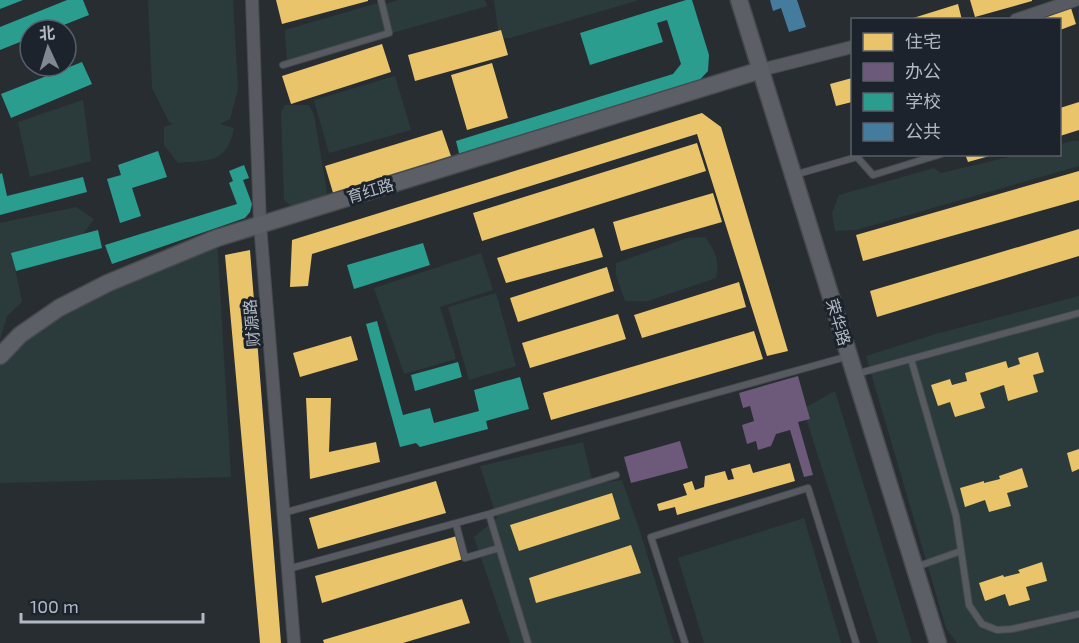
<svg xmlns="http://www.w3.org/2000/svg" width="1079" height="643" viewBox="0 0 1079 643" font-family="'Exo 2','Noto Sans SC',sans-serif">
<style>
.green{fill:#2b3b3c}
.homes{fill:#e9c46a}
.offices{fill:#6d597a}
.schools{fill:#2a9d8f}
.public{fill:#457b9d}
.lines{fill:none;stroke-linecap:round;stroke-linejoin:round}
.lane-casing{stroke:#46494d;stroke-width:8}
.street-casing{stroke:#46494d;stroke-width:14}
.secondary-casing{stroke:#46494d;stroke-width:19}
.lane{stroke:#575b61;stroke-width:6}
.street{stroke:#575b61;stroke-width:12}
.secondary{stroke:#5c5f65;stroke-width:16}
.labels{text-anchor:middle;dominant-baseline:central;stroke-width:6;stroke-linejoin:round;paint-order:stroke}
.street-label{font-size:16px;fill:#b2b9c3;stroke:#1d232c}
</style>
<rect width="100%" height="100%" fill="#282d32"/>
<path class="green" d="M148,0H233L238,89L230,119L220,124L234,128C227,164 209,160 178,163L164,145V127L173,124L169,122L152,88Z
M399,0H485L487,6L287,63L285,30L381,2L382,5Z
M494,0H639L510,38H499Z
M395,76L411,130L329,153L314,100Z
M83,100L91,161L30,177L18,122Z
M285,105H309L314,115L327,192L325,196L291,206L284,200L281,112Z
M1073,141H1079V166L856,230L835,231L832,213L839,195L934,168L941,173L1017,155L1060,154V144Z
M76,207L94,219L83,234L12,253L22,302L7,316L0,340V223Z
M705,237C715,251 720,261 716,278L648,301H625L616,275V263L687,238Z
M217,238L231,477L0,483V356L20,335Z
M481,253L493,290L440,307L456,359L404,374L374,288Z
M496,293L516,366L469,380L448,307Z
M1079,296V643H957L946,628L866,356L936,334Z
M835,391L912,643H878L803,409Z
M583,442L593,484L622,480L639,528L674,643H510L474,537L497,518L480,466Z
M804,518L841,643H704L678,558Z"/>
<path class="homes" d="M276,0H368V1L282,24Z
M970,0H1032V1L975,17Z
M958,4L962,20H910V19Z
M1071,8L1076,24L1060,30V20H1039Z
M501,30L508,55L415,81L408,55Z
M382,44L391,72L291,104L282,76Z
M492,63L508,118L467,130L451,75Z
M852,78V102L836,106L830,84Z
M1079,102V130L1060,136V108Z
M702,113L721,127L788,351L767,356L697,134L312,254L308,286L290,287L292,240Z
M442,130L452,159L334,196L325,166Z
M697,143L706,171L482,241L473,213Z
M965,154H993V155L968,162Z
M1079,171V200L863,261L856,235Z
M713,193L722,222L621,251L613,222Z
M594,228L603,257L506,283L497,258Z
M1079,229V256L877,317L870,291Z
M250,250L281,643H260L225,255Z
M607,267L614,291L518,322L510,298Z
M739,282L746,307L642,338L634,315Z
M618,314L626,339L530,368L522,343Z
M754,331L763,359L551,420L543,393Z
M351,336L358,360L300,377L293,353Z
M1038,352L1044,372L1033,375L1038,392L1008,401L1004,385L980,393L985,408L955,417L950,402L938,406L931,385L950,379L952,385L967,381L965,373L1006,361L1008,368L1020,364L1018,358Z
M306,398H331L329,452L376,442L380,462L310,479Z
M1079,449V469L1072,472L1067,453Z
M790,463L795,481L677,515L675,507L659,511L657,504L687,495L683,484L692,481L695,490L704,487L705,476L725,471L728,480L734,479L731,469L750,464L753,473Z
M1022,468L1028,487L1007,493L1011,506L989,512L985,500L965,507L960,488L984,481V483L1000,479L999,476Z
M436,481L446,513L318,549L309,518Z
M612,493L620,519L519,551L510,525Z
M457,536L463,559L322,603L315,576Z
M631,545L641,573L536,603L529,578Z
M1042,562L1047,581L1026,587L1030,600L1009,606L1005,594L985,601L979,583L1003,575L1004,577L1020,573L1018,570Z
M462,599L470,623L403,643H324L323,640Z"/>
<path class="offices" d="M798,376L810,419L798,422L813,475L804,477L790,430L776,434L771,446L758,450L756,441L747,444L742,425L754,421L750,406L743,408L739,393Z
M680,441L688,468L631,483L624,457Z"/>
<path class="schools" d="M0,0H23L0,9Z
M67,0H83L89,15L51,30H30V38L0,50V27Z
M686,0H692L709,55L708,71L696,84L460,157L456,141L673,74L681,64L667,20L657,23L663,42L590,65L580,33Z
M82,62L92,84L11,118L1,94Z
M158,151L167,177L132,188L141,216L120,223L107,179L121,175L118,165Z
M244,165L249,178L243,180L252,204L250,212L245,218L112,264L105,245L237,204L229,183L233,181L229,171Z
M2,173L7,196L83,177L87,192L0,215V174Z
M98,230L102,248L16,271L11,253Z
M423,243L430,265L354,289L347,265Z
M377,321L403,415L430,408L434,423L479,411L474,390L520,377L529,409L486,421L488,429L420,447L416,443L400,447L366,324Z
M458,362L462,377L415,391L411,375Z"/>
<path class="public" d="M770,0H797L806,27L789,32L781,8L773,11Z"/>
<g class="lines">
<g class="lane-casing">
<path id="lane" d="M283,65L389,33L381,0
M857,154V157L873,175L941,154
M794,175L857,157
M911,359L956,516L969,605L982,624L997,630L1012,629L1079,614
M856,374L1079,313
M283,513L849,356
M489,514L528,643
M456,524L465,558L499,548
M916,567L961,551
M288,569L489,514L616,475
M685,643L651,537L808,488L856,643"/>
</g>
<g class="street-casing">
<path id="street" d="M252,0L260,224L294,643
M1016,20L1075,0
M761,70L852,47"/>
</g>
<g class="secondary-casing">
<path id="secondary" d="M739,0L938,643
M0,356L20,335L59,308L108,283L217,238L761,70"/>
</g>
<use href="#lane" class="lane"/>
<use href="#street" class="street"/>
<use href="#secondary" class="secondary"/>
</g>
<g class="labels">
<g class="street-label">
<text transform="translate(370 190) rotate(-17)">育红路</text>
<text transform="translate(839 322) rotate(73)">荣华路</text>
<text transform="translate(251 323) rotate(-95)">财源路</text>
</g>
</g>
<rect x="851" y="18" width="210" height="138" fill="#1d232c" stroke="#595f68" stroke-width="1.5"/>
<rect x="863" y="33" width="30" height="18" fill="#e9c46a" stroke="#595f68" stroke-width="1.5"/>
<text x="905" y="48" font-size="18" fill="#b2b9c3">住宅</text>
<rect x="863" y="63" width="30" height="18" fill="#6d597a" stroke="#595f68" stroke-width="1.5"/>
<text x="905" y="78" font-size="18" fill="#b2b9c3">办公</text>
<rect x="863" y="93" width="30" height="18" fill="#2a9d8f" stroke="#595f68" stroke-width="1.5"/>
<text x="905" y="108" font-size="18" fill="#b2b9c3">学校</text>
<rect x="863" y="123" width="30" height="18" fill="#457b9d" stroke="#595f68" stroke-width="1.5"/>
<text x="905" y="138" font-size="18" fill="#b2b9c3">公共</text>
<g transform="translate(48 48) rotate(356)"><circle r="28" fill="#1d232c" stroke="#595f68" stroke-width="1.5"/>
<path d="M0-4.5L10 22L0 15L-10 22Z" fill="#828890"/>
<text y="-9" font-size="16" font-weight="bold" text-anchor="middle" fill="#b2b9c3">北</text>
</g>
<path d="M21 613v9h182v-9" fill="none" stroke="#b2b9c3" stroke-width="3"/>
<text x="30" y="613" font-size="18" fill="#b2b9c3" stroke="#1d232c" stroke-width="4.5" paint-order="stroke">100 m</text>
</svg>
